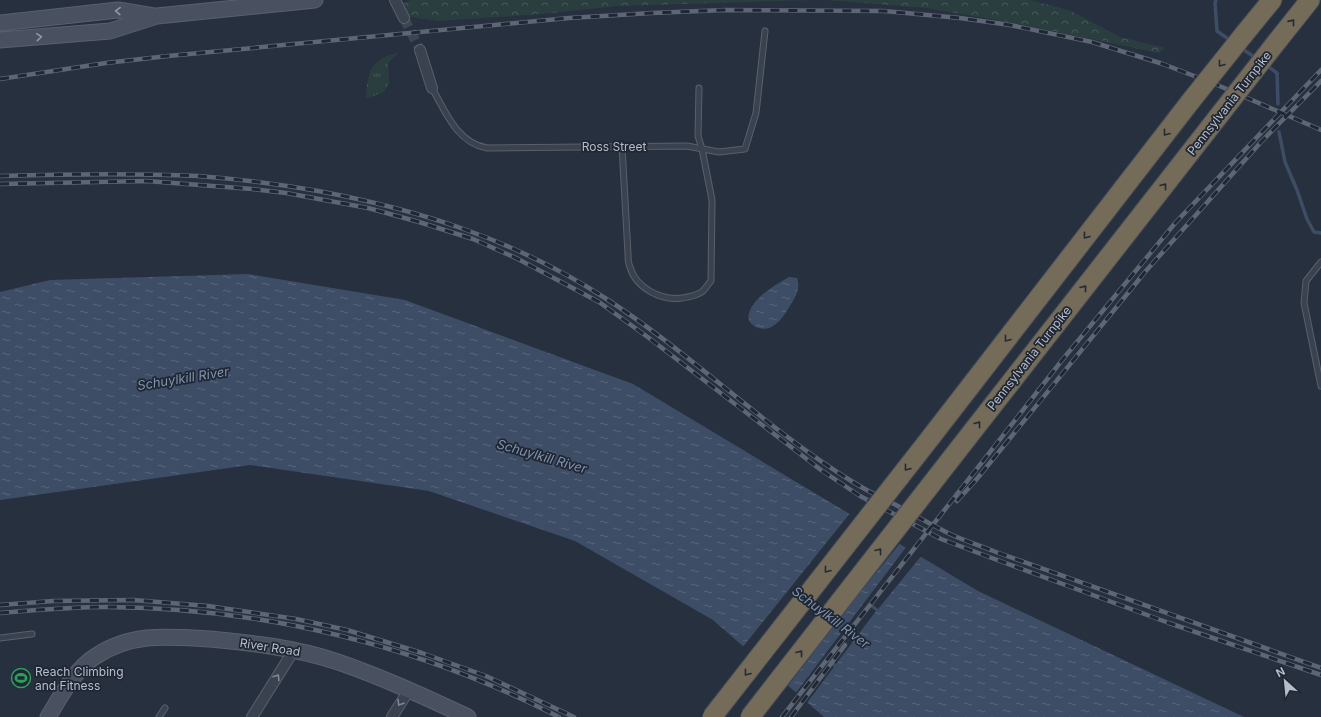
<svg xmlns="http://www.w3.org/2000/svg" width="1321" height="717" viewBox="0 0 1321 717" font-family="Inter,sans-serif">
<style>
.grass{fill:url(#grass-tufts)}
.forest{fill:url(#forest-crowns)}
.water{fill:url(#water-ripples)}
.pier{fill:#27303e}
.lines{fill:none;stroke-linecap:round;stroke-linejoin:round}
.stream{stroke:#3e4d66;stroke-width:3.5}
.street-tunnel{stroke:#3d4553;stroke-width:10;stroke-dasharray:10 5;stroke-linecap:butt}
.lane-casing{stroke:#59606c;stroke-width:7}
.street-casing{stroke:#59606c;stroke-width:12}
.secondary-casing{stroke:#59606c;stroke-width:17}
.highway-casing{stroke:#464d59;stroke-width:21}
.lane{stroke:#3b424f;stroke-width:5}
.street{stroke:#3b424f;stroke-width:10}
.secondary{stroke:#495161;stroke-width:15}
.highway{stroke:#746b59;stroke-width:19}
.rail-casing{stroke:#5d6675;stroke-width:4.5}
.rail{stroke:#202734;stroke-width:3;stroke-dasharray:9;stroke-linecap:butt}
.highway-bridge-casing{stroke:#464d59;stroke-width:21;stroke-linecap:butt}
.highway-bridge{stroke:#746b59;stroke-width:19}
.oneway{stroke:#9097a5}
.oneway2{stroke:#242a36}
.oneway3{stroke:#7f8692}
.labels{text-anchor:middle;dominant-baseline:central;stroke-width:3.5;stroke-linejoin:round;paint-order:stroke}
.street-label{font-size:12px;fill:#b7bdc9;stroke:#202734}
.poi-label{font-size:12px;fill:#b7bdc9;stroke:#202734;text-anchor:start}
.water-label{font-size:13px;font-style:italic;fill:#8192ae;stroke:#202734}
</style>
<defs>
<pattern id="grass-tufts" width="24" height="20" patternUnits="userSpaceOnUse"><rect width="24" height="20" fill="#2a3e40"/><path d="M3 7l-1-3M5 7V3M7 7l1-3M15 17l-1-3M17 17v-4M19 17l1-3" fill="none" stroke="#47585a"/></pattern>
<pattern id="forest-crowns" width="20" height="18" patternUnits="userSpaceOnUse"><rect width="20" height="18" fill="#2a3e40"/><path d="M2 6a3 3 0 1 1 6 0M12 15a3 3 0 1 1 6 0" fill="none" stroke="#47585a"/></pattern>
<pattern id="water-ripples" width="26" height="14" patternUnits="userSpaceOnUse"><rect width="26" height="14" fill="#3e4d66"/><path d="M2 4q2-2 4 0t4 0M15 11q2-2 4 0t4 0" fill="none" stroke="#58657b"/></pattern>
</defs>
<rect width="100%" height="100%" fill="#27303e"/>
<path class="grass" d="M399,52L388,63L389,83L384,92L366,99C368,69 370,61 399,52Z"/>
<path class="forest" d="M411,0H812L618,6L542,14L438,21L410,17L403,4Z
M826,0H1030L1069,10L1120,37L1165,48L1159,53L1019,24L926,8Z"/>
<path class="water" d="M248,274L405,300L633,384L978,591L1244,717H824L713,620L575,541L429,491L250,465L0,500V292L50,280Z
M789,277L797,278C801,288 795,298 790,306C785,314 779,324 769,328C761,331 745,325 749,313C754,297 775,285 789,277Z"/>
<path class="pier" d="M851,512L901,542L856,597L787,687L742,648Z
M907,546L922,555L878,609L871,603L869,606L876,611L836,664L829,659L827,662L834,667L806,704L795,694Z"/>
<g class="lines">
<path class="stream" d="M1216,0L1215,3L1217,31L1231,41
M1241,48L1256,58
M1266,65L1277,73L1278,104
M1279,132L1285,162L1297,190L1307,219L1314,232L1321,233"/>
<path class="street-tunnel" d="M404,18L420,50"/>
<g class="lane-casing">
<path id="lane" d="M432,88C445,111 457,143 487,148L687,146L719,152L745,149L756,113L765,31
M622,146L628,254C628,258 628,263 630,267C636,288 661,301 682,298C689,297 697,296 703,291C706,288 708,284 711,281L712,200L702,149L698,136L699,88
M1321,262L1306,281L1304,303L1321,386
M0,638L32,634
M159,717L165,708"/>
</g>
<g class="street-casing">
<path id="street" d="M395,0L404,18
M420,50L432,88
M252,717L294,650
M392,717L409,690"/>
</g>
<g class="secondary-casing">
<path id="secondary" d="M0,23L118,10L154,16
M0,40L110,31L157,16L315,0
M48,717C61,696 74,670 96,656C111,646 129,640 147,638C167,636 189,638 210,639C253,643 297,648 338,662C382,677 425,697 468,717"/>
</g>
<g class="highway-casing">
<path id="highway" d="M1245,33L1272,0
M1275,44L1310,0
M931,437L1190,102
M954,455L1221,113"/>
</g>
<use href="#lane" class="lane"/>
<use href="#street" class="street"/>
<use href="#secondary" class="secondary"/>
<use href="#highway" class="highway"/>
<g class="rail-casing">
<path id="rail" d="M0,79L106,63L168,56L569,18L652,13L725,10L884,11L960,18L1010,25L1092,42L1163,64L1215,84L1321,130
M0,176C66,174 132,173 198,176C238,179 279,184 318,191C421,210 517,241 605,298C692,354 765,428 853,482C867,491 882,498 896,505C914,515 932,525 950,534C965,541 981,546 996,552L1321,668
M0,184L147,181L252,189L286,193L368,208L419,222L473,239L516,258L599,302L649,338L821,470L860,496L941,539L981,554L1169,623L1321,675
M957,501L976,480L1145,272L1261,142L1321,81
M0,605L53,601L133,600L208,606L296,619L347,630L422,653L486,676L574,717
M0,613C36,610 72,607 108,607C265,608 420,646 559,717
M782,717L1063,359L1176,222L1321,70
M791,717L845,645"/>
</g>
<use href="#rail" class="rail"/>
<g class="highway-bridge-casing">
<path id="highway-bridge" d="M1190,102L1245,33
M1221,113L1275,44
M712,717L931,437
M750,717L954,455"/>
</g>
<use href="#highway-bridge" class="highway-bridge"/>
</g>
<defs><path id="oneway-chevron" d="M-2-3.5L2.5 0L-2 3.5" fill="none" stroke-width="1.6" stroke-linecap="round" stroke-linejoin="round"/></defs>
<g class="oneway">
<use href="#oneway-chevron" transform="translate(118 11) rotate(-178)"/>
<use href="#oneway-chevron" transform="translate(39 37) rotate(-5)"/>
</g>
<g class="oneway2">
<use href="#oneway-chevron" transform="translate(1292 22) rotate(-51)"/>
<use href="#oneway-chevron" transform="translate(1221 64) rotate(128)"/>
<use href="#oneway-chevron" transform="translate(1166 133) rotate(128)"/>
<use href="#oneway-chevron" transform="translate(1164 186) rotate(-52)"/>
<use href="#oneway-chevron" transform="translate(1086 236) rotate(128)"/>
<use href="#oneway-chevron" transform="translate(1084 288) rotate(-52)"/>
<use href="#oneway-chevron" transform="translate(1007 339) rotate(128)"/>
<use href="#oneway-chevron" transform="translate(978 424) rotate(-52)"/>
<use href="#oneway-chevron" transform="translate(907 468) rotate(128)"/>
<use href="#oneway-chevron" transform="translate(879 551) rotate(-52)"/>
<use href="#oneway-chevron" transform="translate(827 570) rotate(128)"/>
<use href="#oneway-chevron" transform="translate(800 653) rotate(-52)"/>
<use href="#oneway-chevron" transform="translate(747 673) rotate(128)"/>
</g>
<g class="oneway3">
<use href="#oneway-chevron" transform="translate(277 677) rotate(-57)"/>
<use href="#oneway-chevron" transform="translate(400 703) rotate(122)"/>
</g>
<defs>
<g id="stadium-ring" transform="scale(1)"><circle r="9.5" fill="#202734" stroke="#2e9e5b" stroke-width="1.5"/><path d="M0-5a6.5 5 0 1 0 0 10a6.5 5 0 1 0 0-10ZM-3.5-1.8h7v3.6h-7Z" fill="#2e9e5b"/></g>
</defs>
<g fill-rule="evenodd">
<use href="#stadium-ring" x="21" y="678"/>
</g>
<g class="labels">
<g class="street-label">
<text transform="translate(1229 103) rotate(-52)">Pennsylvania Turnpike</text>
<text x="614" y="146">Ross Street</text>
<text transform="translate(1029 358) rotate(-52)">Pennsylvania Turnpike</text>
<text transform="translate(270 647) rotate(9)">River Road</text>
</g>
<g class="poi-label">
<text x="35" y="671">Reach Climbing<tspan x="35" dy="14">and Fitness</tspan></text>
</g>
<g class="water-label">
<text transform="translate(183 378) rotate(-9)">Schuylkill River</text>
<text transform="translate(542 456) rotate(16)">Schuylkill River</text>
<text transform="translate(831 617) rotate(37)">Schuylkill River</text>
</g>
</g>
<g transform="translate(1285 681) rotate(333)" stroke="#202734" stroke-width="3" paint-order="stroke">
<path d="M0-3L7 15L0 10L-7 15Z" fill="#b7bdc9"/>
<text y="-6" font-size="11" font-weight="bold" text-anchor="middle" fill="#b7bdc9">N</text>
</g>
</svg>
